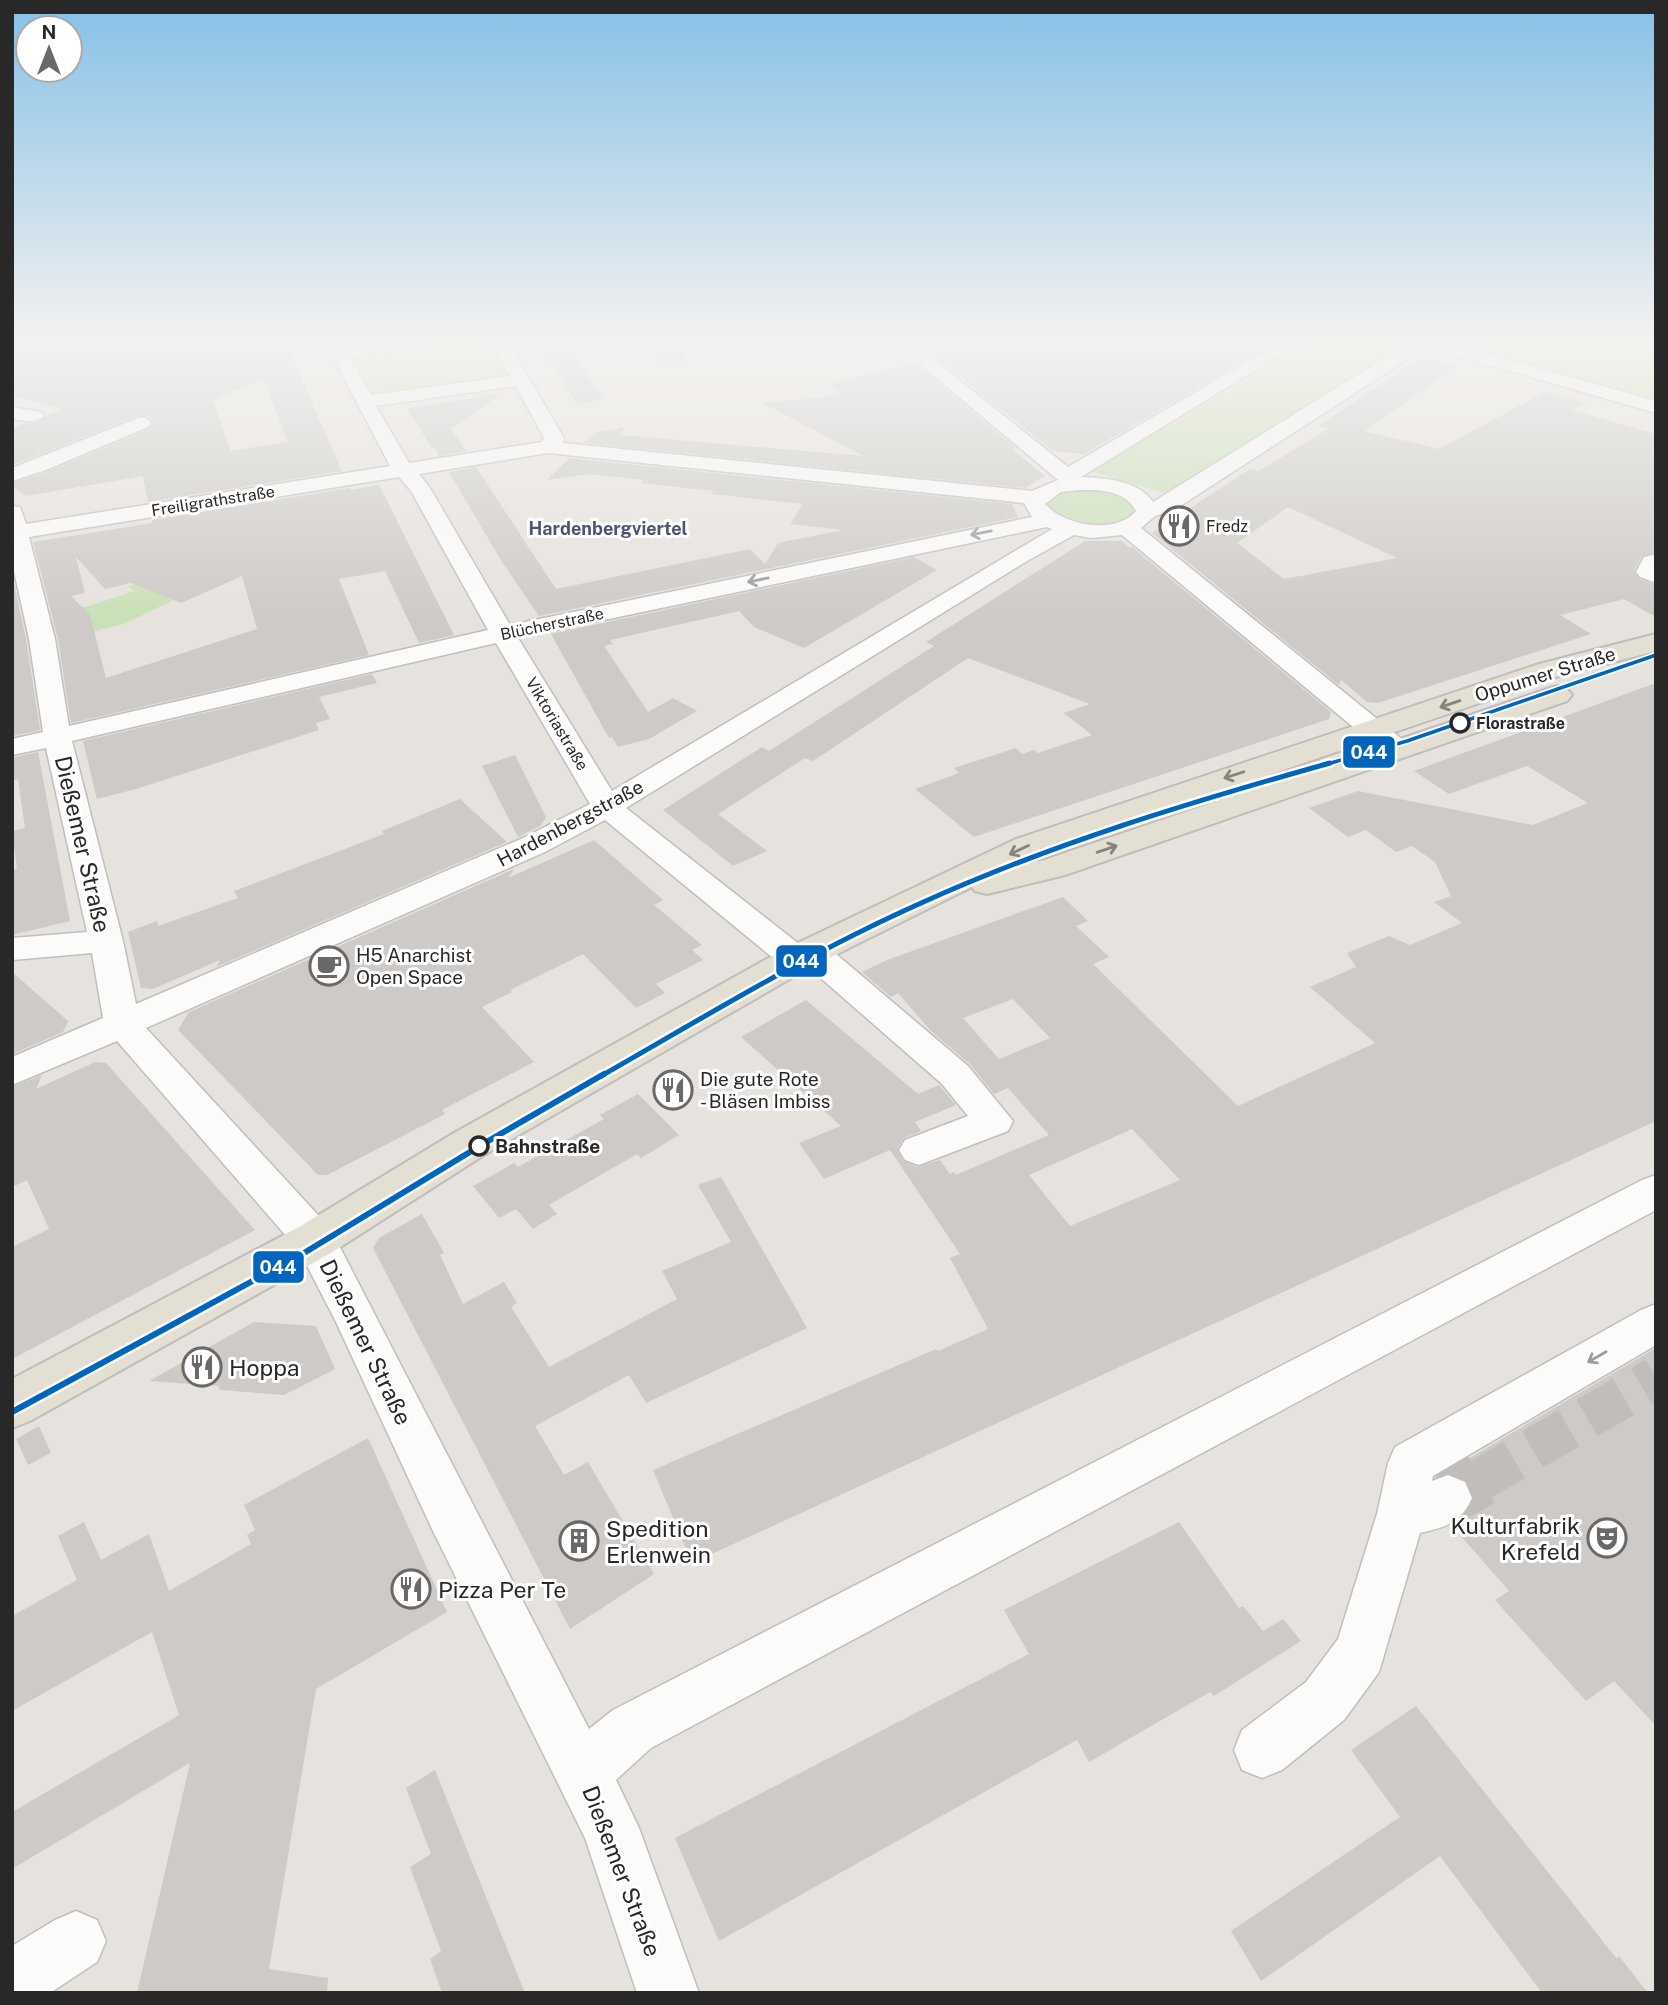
<svg xmlns="http://www.w3.org/2000/svg" width="1668" height="2005" viewBox="0 0 1668 2005" font-family="'Public Sans',sans-serif">
<style>
.green{fill:#c9e0b8}
.building{fill:#cdcac7;fill-rule:evenodd}
.lines{fill:none;stroke-linecap:round;stroke-linejoin:round}
.minor-tunnel-far1{stroke:#c0bdba;stroke-width:42;stroke-dasharray:42 21;stroke-linecap:butt}
.minor-tunnel{stroke:#c0bdba;stroke-width:55;stroke-dasharray:55 27;stroke-linecap:butt}
.minor-casing{stroke:#c0bebf;stroke-width:3}
.major-casing{stroke:#bfbdbc;stroke-width:4}
.minor{fill:#fbfbfa;fill-rule:evenodd}
.major{fill:#e4dfd3;fill-rule:evenodd}
.tram-1-far2-casing{stroke:#fff;stroke-width:7}
.tram-1-far1-casing{stroke:#fff;stroke-width:10}
.tram-1-casing{stroke:#fff;stroke-width:11}
.tram-1-far2{stroke:#0065bd;stroke-width:3.5}
.tram-1-far1{stroke:#0065bd;stroke-width:5}
.tram-1{stroke:#0065bd;stroke-width:6}
.oneway{stroke:#9c9c9c}
.oneway2{stroke:#86847e}
.stop-dot{fill:#fff;stroke:#282828;stroke-width:3.5}
.labels{text-anchor:middle;dominant-baseline:central;stroke-width:6;stroke-linejoin:round;paint-order:stroke}
.far-street-label{font-size:16px;fill:#282828;stroke:#fff}
.far-poi-label{font-size:16px;fill:#282828;stroke:#fff;text-anchor:start}
.far-stop-label{font-size:16px;font-weight:bold;fill:#282828;stroke:#fff;text-anchor:start}
.far-neighbourhood-label{font-size:18px;font-weight:bold;fill:#4b5475;stroke:#fff}
.street-label{font-size:19px;fill:#282828;stroke:#fff}
.poi-label{font-size:19px;fill:#282828;stroke:#fff;text-anchor:start}
.stop-label{font-size:19px;font-weight:bold;fill:#282828;stroke:#fff;text-anchor:start}
.near-street-label{font-size:23px;fill:#282828;stroke:#fff}
.near-poi-label{font-size:23px;fill:#282828;stroke:#fff;text-anchor:start}
.line-badge{stroke:#fff;stroke-width:2.5}
.badge-label{font-size:19px;text-anchor:middle;font-weight:bold;fill:#fff}
</style>
<rect width="100%" height="100%" fill="#e6e2de"/>
<path class="green" d="M487,339L509,377L375,397L352,355Z
M1317,339H1380L1402,345L1168,494L1091,471Z
M1440,339H1656V399Z
M1077,488L1110,491L1132,500L1138,512C1105,536 1076,527 1045,506L1046,500L1063,490Z
M189,564L227,574L124,624L65,638L57,613L89,606L134,591L128,586Z"/>
<path class="building" d="M12,339H40L63,353L73,347L66,339H284L342,471L148,502L143,476L26,496L12,486V483L47,472L149,429L154,423L149,416L140,415L12,465V428L25,423L35,424L46,416L64,409L12,395ZM264,379L288,442L230,451L213,399Z
M536,339H564L603,398L578,406Z
M643,339H684L685,364L664,367Z
M914,339H1281L1084,454L1053,451Z
M1425,358L1456,366L1365,431L1439,449L1545,392L1586,403L1572,410L1656,434V553L1642,556L1634,571L1639,579L1656,585V617L1624,599L1560,615L1591,634L1378,703L1367,702L1341,680L1339,685L1152,533L1250,469L1259,471L1328,429L1318,426L1418,359ZM1288,507L1397,558L1284,579L1237,543Z
M914,363L1017,449H1012L1045,476L1025,488L584,443L595,432L624,428L620,435L864,456L762,403L841,395L830,384Z
M501,394L451,429L466,451L439,456L435,448L431,447L407,408Z
M569,458L1012,504L1018,517L539,616L502,562L449,472L476,467L556,589L750,549L765,564L778,543L843,530L790,524L803,504L711,494L714,491L641,483L644,480L589,474L547,480Z
M379,485L454,635L419,643L385,571L339,579L369,655L71,723L58,639L33,542L152,523V520L350,488L351,490ZM76,557L105,589L131,583L181,603L242,576L257,629L106,678L90,615L71,596L85,593Z
M1085,541H1121L1130,548L1132,547L1331,712L1329,719L974,837L915,789L959,773L954,768L1016,748L1022,754L1034,750L1038,753L1092,735L1064,713L1090,704L968,658L813,761L805,758L718,814L767,851L733,866L663,810L762,747L769,751L934,646L926,642Z
M914,557L937,570L804,648L754,627L739,611L610,640L613,644L604,646L648,712L673,698L697,711L649,739L618,747L612,737L609,738L551,634Z
M12,575L26,639L40,730L12,736Z
M372,674L377,683L319,697L330,719L316,723L319,730L136,789L97,799L83,741Z
M1656,683V1121L692,1563L653,1470L936,1349L938,1351L988,1329L950,1258L960,1254L890,1150L824,1179L799,1143L841,1126L741,1037L806,1000L918,1094L939,1085L956,1105L915,1122L921,1131L904,1138L897,1149L903,1161L918,1167L940,1160L950,1174L954,1172L956,1175L1049,1135L1008,1088L994,1094L970,1064L931,1031L898,993L891,997L862,972L887,960L1063,897L1088,921L1076,926L1109,957L1093,964L1238,1106L1375,1043L1310,987L1356,967L1347,953L1389,936L1410,945L1462,923L1434,902L1451,896L1435,862L1412,846L1396,852L1366,830L1348,837L1309,808L1358,791L1533,825L1588,803L1527,766L1449,794L1414,771ZM1013,999L1050,1038L999,1059L963,1018ZM1132,1129L1180,1180L1070,1226L1029,1175Z
M38,752L70,921L12,935V870L17,869L12,831L25,828L18,779L12,781V758Z
M515,755L546,817L540,826L518,837L482,766Z
M460,799L507,842L216,967L220,960L153,989L141,988L128,932L157,921L158,926L238,898L234,891L384,834L382,831Z
M594,840L663,900L654,905L702,945L692,950L703,960L656,984L665,993L636,1008L583,954L510,990L512,992L482,1007L534,1062L442,1110L445,1114L327,1175H318L178,1030L189,1012L514,869L508,878Z
M12,972L68,1021L63,1032L12,1054Z
M95,1062L106,1063L255,1230L12,1359V1247L49,1229L27,1180L12,1187V1087L42,1075L36,1089Z
M638,1094L679,1135L641,1158L637,1154L549,1205L557,1214L533,1229L516,1209L499,1218L473,1186L514,1163L518,1167L604,1119L600,1115Z
M721,1177L807,1328L646,1403L629,1375L535,1426L564,1475L588,1462L654,1574L570,1629L373,1248L379,1238L422,1214L444,1253L440,1255L463,1304L504,1282L517,1303L511,1307L549,1367L677,1299L662,1271L731,1242L698,1185Z
M254,1322L316,1326L335,1369L284,1395L220,1390L218,1386L149,1381Z
M1656,1348V1726L1614,1681L1586,1701L1495,1600L1509,1591L1453,1527L1466,1518L1464,1516L1474,1499L1467,1481L1449,1473L1439,1476Z
M39,1426L51,1453L28,1465L16,1439Z
M368,1438L447,1612L316,1689L269,1969L328,1978L327,1993H137L190,1763L12,1869V1812L179,1715L152,1632L12,1711V1616L77,1580L58,1536L84,1522L101,1560L149,1534L169,1591L251,1544L247,1535L255,1530L244,1505Z
M1179,1522L1239,1608L1243,1606L1263,1631L1283,1619L1301,1641L1214,1696L1210,1692L1089,1762L1077,1740L719,1941L675,1838L1029,1654L1004,1610Z
M1416,1706L1617,1959L1619,1956L1648,1993H1542L1440,1856L1261,1981L1231,1931L1400,1817L1351,1750Z
M435,1770L461,1835L525,1993H442L430,1959L441,1951L410,1867L431,1854L406,1788Z"/>
<g class="lines">
<path class="minor-tunnel-far1" d="M1478,1481L1656,1378"/>
<path class="minor-tunnel" d="M1448,1498L1481,1479"/>
<g class="minor-casing">
<path id="minor" d="M42,339H62L71,346L62,351Z
M324,339H340L344,346L409,339H462L454,344L349,356L371,395L510,376L490,339H506L564,438L563,443L1032,491L1058,480L890,339H908L1068,467L1286,339H1306L1081,477C1106,478 1138,480 1153,502L1410,342L1408,339H1434L1656,401V413L1426,347L1174,510L1155,516L1141,528L1408,744L1412,750L1408,756L1398,758L1388,756L1122,535L1091,538L1074,535L1027,561L626,808L799,944L811,940L823,943L968,1066L1013,1121L1008,1131L919,1165L905,1160L899,1150L905,1140L968,1116L942,1084L808,967L796,970L784,967L605,820L545,852L146,1028L330,1228L589,1729L613,1710L1642,1180L1656,1175V1210L651,1748L616,1780L639,1828L699,1993H637L585,1838L432,1529L336,1322L300,1252L117,1041L12,1085V1057L103,1018L92,953L12,960V938L87,932L46,748L12,755V739L43,732L29,639L12,562V506L20,507L26,524L390,466ZM516,386L544,438L542,442L409,463L376,406ZM548,453L1024,503L1032,517L510,625L430,488L419,474ZM399,477L411,491L488,630L69,726L55,639L29,537ZM1080,490C1100,490 1125,490 1136,511C1116,535 1064,526 1045,504L1061,492ZM1047,527L1052,529L612,791L518,638ZM496,643L590,804L523,838L136,1004L123,941L72,741Z
M12,407L41,412L44,416L34,422L12,419Z
M141,417L148,419L151,423L148,427L46,470L12,481V468Z
M1652,555L1656,556V583L1640,577L1636,572L1644,557Z
M1656,1304V1345L1433,1476L1432,1481L1448,1475L1465,1482L1472,1498C1461,1523 1446,1527 1420,1533L1379,1672L1344,1720L1282,1770L1262,1778L1242,1770L1234,1750L1242,1730L1306,1682L1338,1639L1377,1514L1388,1463L1395,1447L1641,1310Z
M76,1911L97,1920L106,1941L97,1962L50,1993H12V1946L55,1920Z"/>
</g>
<g class="major-casing">
<path id="major" d="M1656,634V651L1559,676L1040,853L1014,866L1044,860L1547,689L1557,686L1567,689L1572,695L1567,701L1065,875L987,894L975,891L972,887L809,968L484,1155L331,1253L30,1421L12,1428V1379L299,1227L454,1133L783,950L1016,839L1539,664Z"/>
</g>
<use href="#minor" class="minor"/>
<use href="#major" class="major"/>
<g class="tram-1-far2-casing">
<path id="tram-1-far2" d="M1324,765L1407,741L1656,655"/>
</g>
<g class="tram-1-far1-casing">
<path id="tram-1-far1" d="M601,1076C706,1016 809,953 919,904C1051,844 1191,802 1330,763"/>
</g>
<g class="tram-1-casing">
<path id="tram-1" d="M12,1412L304,1253L483,1144L604,1074"/>
</g>
<use href="#tram-1-far2" class="tram-1-far2"/>
<use href="#tram-1-far1" class="tram-1-far1"/>
<use href="#tram-1" class="tram-1"/>
</g>
<defs><path id="oneway-shaft" d="M-6 0H5M1.5-3L5.5 0L1.5 3" fill="none" stroke-width="1.6" stroke-linecap="round" stroke-linejoin="round" transform="scale(1.75)"/></defs>
<g class="oneway">
<use href="#oneway-shaft" transform="translate(981 533) rotate(169)"/>
<use href="#oneway-shaft" transform="translate(758 580) rotate(168)"/>
<use href="#oneway-shaft" transform="translate(1597 1357) rotate(150)"/>
</g>
<g class="oneway2">
<use href="#oneway-shaft" transform="translate(1450 704) rotate(161)"/>
<use href="#oneway-shaft" transform="translate(1234 775) rotate(162)"/>
<use href="#oneway-shaft" transform="translate(1107 849) rotate(-19)"/>
<use href="#oneway-shaft" transform="translate(1019 850) rotate(155)"/>
</g>
<linearGradient id="sky" x2="0" y2="1"><stop stop-color="#86c0e6"/><stop offset="0.55" stop-color="#f4f2f0"/><stop offset="1" stop-color="#f4f2f0" stop-opacity="0"/></linearGradient>
<rect width="1668" height="620" fill="url(#sky)"/>
<defs>
<g id="restaurant-ring" transform="scale(2.0125)"><circle r="9.5" fill="#fff" stroke="#6a6968" stroke-width="1.5"/><path d="M-5-6h1v4h1v-4h1v4h1v-4h1v5L-1.5 .5V6h-2V.5L-5-1ZM5-6V6H3V1.5H1.5Q1.5-4 5-6Z" fill="#6a6968"/></g>
<g id="cafe-ring" transform="scale(2.0125)"><circle r="9.5" fill="#fff" stroke="#6a6968" stroke-width="1.5"/><path d="M-5.5-4.5H6V0H3Q3 3.5 0 3.5H-2.5Q-5.5 3.5-5.5 0ZM3-3.2v2h1.7v-2ZM-6 4.5H4V6H-6Z" fill="#6a6968"/></g>
<g id="theatre-ring" transform="scale(2.0125)"><circle r="9.5" fill="#fff" stroke="#6a6968" stroke-width="1.5"/><path d="M-5-5.5Q0-4 5-5.5V0Q5 5 0 6Q-5 5-5 0ZM-3.3-2.5H-1v1.5H-3.3ZM1-2.5H3.3v1.5H1ZM-2.8 1Q0 5.5 2.8 1Z" fill="#6a6968"/></g>
<g id="building-ring" transform="scale(2.0125)"><circle r="9.5" fill="#fff" stroke="#6a6968" stroke-width="1.5"/><path d="M-4-6H4V6H1V3H-1V6H-4ZM-2.5-4.3h1.7v1.8h-1.7ZM.8-4.3h1.7v1.8H.8ZM-2.5-1h1.7V.8h-1.7ZM.8-1h1.7V.8H.8Z" fill="#6a6968"/></g>
</defs>
<g fill-rule="evenodd">
<use href="#restaurant-ring" x="1179" y="526"/>
<use href="#cafe-ring" x="329" y="966"/>
<use href="#restaurant-ring" x="673" y="1090"/>
<use href="#restaurant-ring" x="202" y="1367"/>
<use href="#theatre-ring" x="1607" y="1538"/>
<use href="#building-ring" x="579" y="1541"/>
<use href="#restaurant-ring" x="411" y="1589"/>
</g>
<g class="stop-dot">
<circle cx="1460" cy="723" r="9"/>
<circle cx="479" cy="1146" r="9"/>
</g>
<g class="labels">
<g class="far-street-label">
<text transform="translate(213 501) rotate(-9)">Freiligrathstraße</text>
<text transform="translate(552 624) rotate(-12)">Blücherstraße</text>
<text transform="translate(557 724) rotate(59)">Viktoriastraße</text>
</g>
<g class="far-poi-label">
<text x="1206" y="526">Fredz</text>
</g>
<g class="far-stop-label">
<text x="1476" y="723">Florastraße</text>
</g>
<g class="far-neighbourhood-label">
<text x="608" y="528">Hardenbergviertel</text>
</g>
<g class="street-label">
<text transform="translate(1545 674) rotate(-17)">Oppumer Straße</text>
<text transform="translate(570 823) rotate(-28)">Hardenbergstraße</text>
</g>
<g class="poi-label">
<text x="356" y="955">H5 Anarchist<tspan x="356" dy="22">Open Space</tspan></text>
<text x="700" y="1079">Die gute Rote<tspan x="700" dy="22">- Bläsen Imbiss</tspan></text>
</g>
<g class="stop-label">
<text x="495" y="1146">Bahnstraße</text>
</g>
<g class="near-street-label">
<text transform="translate(83 844) rotate(77)">Dießemer Straße</text>
<text transform="translate(366 1342) rotate(64)">Dießemer Straße</text>
<text transform="translate(622 1871) rotate(69)">Dießemer Straße</text>
</g>
<g class="near-poi-label">
<text x="229" y="1367">Hoppa</text>
<text x="1580" y="1525" text-anchor="end">Kulturfabrik<tspan x="1580" dy="26">Krefeld</tspan></text>
<text x="606" y="1528">Spedition<tspan x="606" dy="26">Erlenwein</tspan></text>
<text x="438" y="1589">Pizza Per Te</text>
</g>
</g>
<g class="line-badge">
<rect x="1342" y="735" width="54" height="34" rx="7" fill="#0065bd"/>
<rect x="775" y="944" width="53" height="34" rx="7" fill="#0065bd"/>
<rect x="252" y="1250" width="53" height="34" rx="7" fill="#0065bd"/>
</g>
<g class="badge-label">
<text x="1369" y="759">044</text>
<text x="801" y="968">044</text>
<text x="278" y="1274">044</text>
</g>
<rect width="1668" height="2005" fill="none" stroke="#282828" stroke-width="28"/>
<g transform="translate(49 49)"><circle r="33" fill="#ffffff" stroke="#a9a9a9" stroke-width="2"/>
<path d="M0-5L12 26L0 18L-12 26Z" fill="#6a6968"/>
<text y="-10" font-size="19" font-weight="bold" text-anchor="middle" fill="#282828">N</text>
</g>
</svg>
